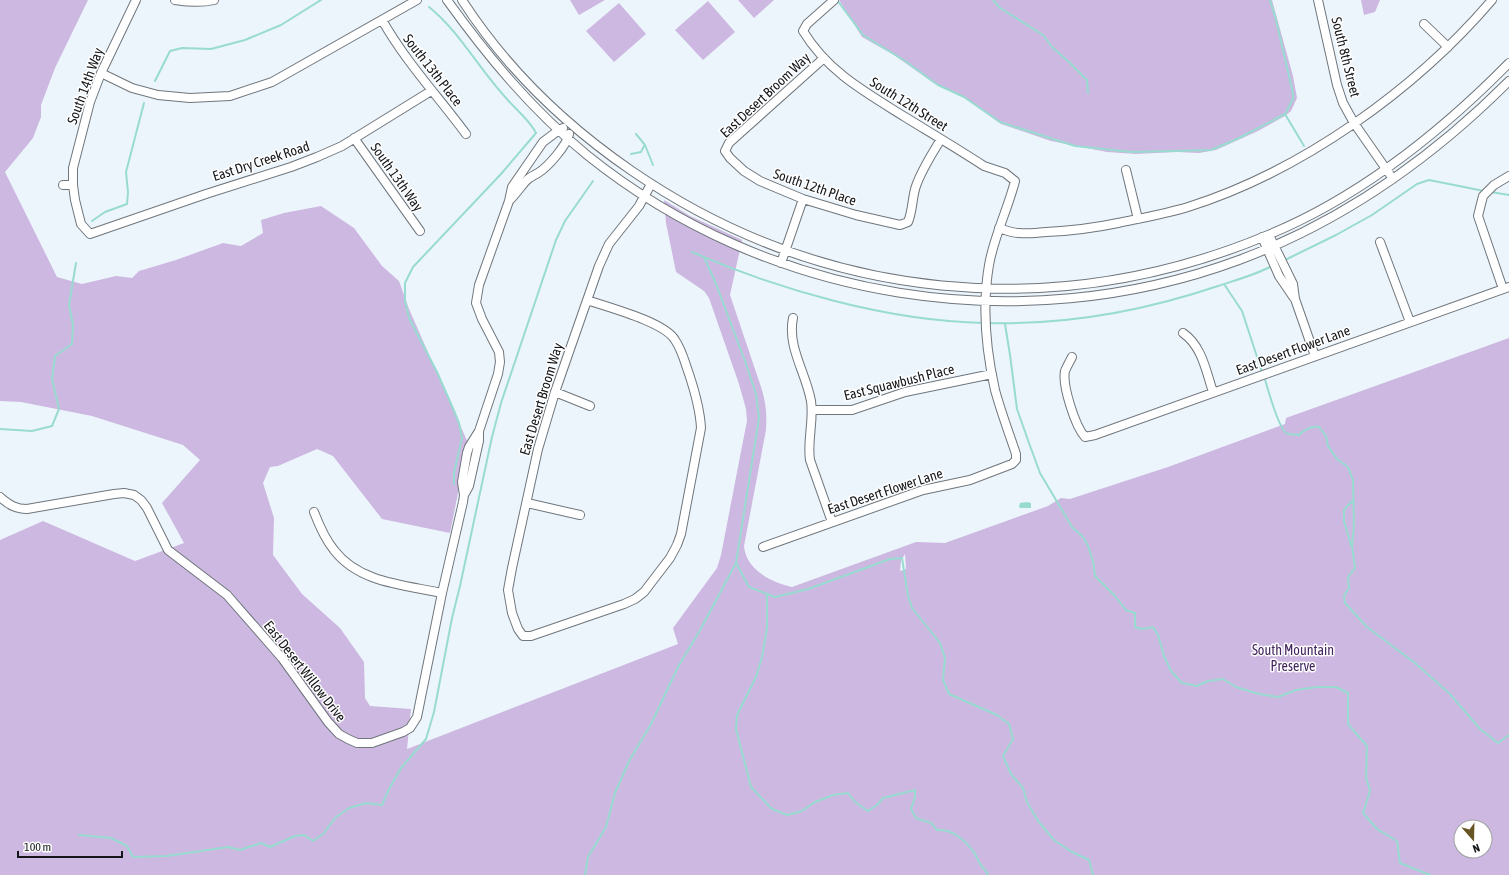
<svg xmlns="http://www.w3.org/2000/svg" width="1509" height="875" viewBox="0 0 1509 875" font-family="'Asap Condensed',sans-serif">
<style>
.green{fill:#ccb8e0;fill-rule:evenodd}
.water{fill:#98dbd0}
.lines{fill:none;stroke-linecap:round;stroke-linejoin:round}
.stream{stroke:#98dbd0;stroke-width:2}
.minor-casing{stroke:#6f767c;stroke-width:10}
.minor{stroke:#fff;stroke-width:8}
.labels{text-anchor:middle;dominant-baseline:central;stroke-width:3;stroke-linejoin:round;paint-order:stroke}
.street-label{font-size:14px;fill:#141619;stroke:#fff}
.park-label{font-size:14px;fill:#44255e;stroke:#fff}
</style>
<rect width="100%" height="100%" fill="#edf5fc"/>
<path class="green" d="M0,0H88L55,68L41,105V117L33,138L5,172L57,277L82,284L116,276L132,278L139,271L176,260L223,243L241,246L263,233L261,220L284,213L321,206L354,228L382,266L399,281L409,309L468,443L450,533L382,519L333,456L317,449L278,466L270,467L263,483L274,518L273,555L302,594L340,628L364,662L365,698L370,706L411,709L407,749L678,644L673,628L717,568L721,555L744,436L747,421L746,409L739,384L709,298L704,291L676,272L666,223L664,200L690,216L742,240L730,295L761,387C766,402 767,414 766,430L744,546C746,570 771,582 792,587L916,542L945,543L1048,506L1061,498L1070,499L1168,467L1285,424L1286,418L1509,338V875H0V540L43,521L135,561L184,543L162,503L200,460L183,445L92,416L21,402L0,401ZM905,554L906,569L900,571L901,561ZM1461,827H1485V851H1461Z
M570,0H605L579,15Z
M738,0H774L754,18Z
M839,0H1272L1293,76L1297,98L1291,111L1285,116L1258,131L1216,150L1199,153L1177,152L1136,154L1107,152L1051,141L1001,124L959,94L935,84L894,55L862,37Z
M1361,0H1380L1375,12L1364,15Z
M708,1L735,32L703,60L675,30Z
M619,3L646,34L614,62L586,31Z"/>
<path class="water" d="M1027,502L1031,503V508H1020L1019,506L1020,503Z"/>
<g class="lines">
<path class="stream" d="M837,0L863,35L905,61L938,85L964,97L1000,122L1075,146L1132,152L1211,150L1237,139L1285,114L1304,146
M993,0L1000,8L1043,35L1053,48L1068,61L1087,80L1088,93
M1270,0L1276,20L1293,93V99L1285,114
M429,7C459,31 479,69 506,98C516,110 529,119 536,133L501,174L413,267L405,283V301L409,318L437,372L452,406L459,423L462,438L454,473V484
M155,81L170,51L182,48L211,49L245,40L281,25L321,0
M636,134L645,145L653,165
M631,154L641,152L644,146
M1491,192L1509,195
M92,221L105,212L127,204L128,192L126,172L144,103
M692,252C779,290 888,321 984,323
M1285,260L1336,235L1372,215L1417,184L1429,180L1484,191
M1224,284L1242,311L1262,372
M988,323C1066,325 1144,311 1218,286C1236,280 1255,275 1272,266
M1005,324L1010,355L1017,409L1029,443L1040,473L1072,527L1083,537L1088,546L1093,561L1095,576L1115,596L1126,610L1135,613V627L1142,629L1153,627L1158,635L1164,656L1171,671L1182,683L1197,686L1208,681L1223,679L1236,687L1259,694L1278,697L1296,690L1317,687H1336L1348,693V724L1367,746L1366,777L1370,791L1363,813L1377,829L1397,841L1400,863L1430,875
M1264,376C1268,389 1277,425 1286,433C1289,435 1295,434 1299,435C1305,429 1311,426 1319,427L1326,436L1328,446L1337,459L1348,467L1353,480L1354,525L1352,546L1355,568L1348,577L1349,588L1344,596L1345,603L1367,627L1415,663L1450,694L1480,729L1498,743L1509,735
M0,429L32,431L52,426L59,409L52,379L55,356L72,344L73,325L69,305L76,263
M1351,545L1344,521V510L1353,500
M736,563L749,587L775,597L808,589L871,566L890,559L902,558L908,596L912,608L940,643L945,658L943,680L949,694L997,715L1009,724L1013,739L1003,756L1011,774L1023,788L1027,802L1038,821L1055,841L1072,852L1089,860L1093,875
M767,594V628L762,657L756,677L737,715L736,729L751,787L772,809L787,815L802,811L815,802L833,795L848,793L855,802L868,811L877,805L883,798L915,790V797L911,809L916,818L931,823L937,830C953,829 964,839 973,851C976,854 977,859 979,862C982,868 985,868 988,875
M79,835L111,838L127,846L133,857L167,856L228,847L240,850L261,843L270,847L295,836L304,835L313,841L323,834L336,817L349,808L366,803L382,805L389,789L401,768L426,739L434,712L452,618L460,586L492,437L501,403L556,240L565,221L593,181
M585,875L588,857L606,827L615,793L629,761L651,724L679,665L699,632L736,563L759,418L756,394L745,361L716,284L704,257"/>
<g class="minor-casing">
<path id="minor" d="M136,0L101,73L90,102L73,168V185L75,200L81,224L90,234L206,194L291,167L317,157L342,146L431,91
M175,0C188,2 201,3 214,0
M447,0C488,57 532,110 587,155C768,301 1020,341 1239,260C1341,222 1432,158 1509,81
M462,0C506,68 565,125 632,171C823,302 1055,324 1268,235C1360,197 1440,133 1509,63
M1318,0L1337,85L1343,103L1354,123L1393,179
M382,20C406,62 437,95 466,134
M1424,24L1448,47
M824,58L729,143L725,151L730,158L744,171L760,181L803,199L856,215L900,225L908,222C913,210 912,197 916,186C922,169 932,154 941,139
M101,73L132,88L158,95L190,98L230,96L272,82L417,0
M354,138L420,231
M1126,170L1138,219
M63,185H73
M509,201C515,195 520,188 525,182C529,177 533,176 538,173C548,167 567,145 569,134
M999,228C1005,230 1012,233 1019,233C1028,234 1037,233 1046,232C1071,231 1094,228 1118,223C1142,218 1165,214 1188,207C1302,171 1415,90 1492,0
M1269,235L1293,284L1295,299L1315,356
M1262,237L1279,276L1294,298
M1380,242L1410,322
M781,263L803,199
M1503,289L1478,216L1483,196L1494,185L1509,176
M587,300C607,307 665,322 675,340C682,350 685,363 689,374C695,392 700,409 701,428L681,534L677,545L670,558L644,592L635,599L624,604L531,636H523L518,629L512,613L508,590L512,568L538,449L555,392L599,266L609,244L639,206L651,184
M793,318C787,347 806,373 811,401C814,421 807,440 810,460L832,522
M1183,333C1202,346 1206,371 1213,392
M1072,357C1070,361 1067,366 1065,371C1062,385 1075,426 1085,437L1095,435L1509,287
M555,392L590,406
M812,410H852L905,392L992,374
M464,495L469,486L479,441V431L498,374L500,362L499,352L482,319L476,303L479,285L509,201L512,187L543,142L559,130L563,128
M0,497C9,505 16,509 27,509L114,494L124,493L134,495L141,500L147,508L168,550L227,595L282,658L328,722L339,734L348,739L357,743H372L403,732L410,728L417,717L442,593L463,502L464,495L462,482L467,453L469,447L479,431
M527,503L580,515
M314,512C319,525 325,539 334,550C359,583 405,585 442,593
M763,547L923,490L970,480L1012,464L1016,460V454C1009,433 1001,412 995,390C986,350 982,306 989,265C994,236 1008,209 1015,181L1005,173L984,166C958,149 931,133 905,117C865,92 828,72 803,31L807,24L834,0"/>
</g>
<use href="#minor" class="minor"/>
</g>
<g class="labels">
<g class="street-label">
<text transform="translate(1346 57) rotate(76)">South 8th Street</text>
<text transform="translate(433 70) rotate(52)">South 13th Place</text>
<text transform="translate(85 86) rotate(-70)">South 14th Way</text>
<text transform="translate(765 95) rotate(-43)">East Desert Broom Way</text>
<text transform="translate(909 104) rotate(32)">South 12th Street</text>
<text transform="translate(261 161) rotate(-18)">East Dry Creek Road</text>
<text transform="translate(397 177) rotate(55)">South 13th Way</text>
<text transform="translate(815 187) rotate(19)">South 12th Place</text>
<text transform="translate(1293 350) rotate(-20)">East Desert Flower Lane</text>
<text transform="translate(899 382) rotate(-14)">East Squawbush Place</text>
<text transform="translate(541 399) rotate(-73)">East Desert Broom Way</text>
<text transform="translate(885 491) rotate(-18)">East Desert Flower Lane</text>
<text transform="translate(305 671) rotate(52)">East Desert Willow Drive</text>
</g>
<g class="park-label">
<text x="1293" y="650">South Mountain<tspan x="1293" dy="16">Preserve</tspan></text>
</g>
</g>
<g transform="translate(1473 839) rotate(160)"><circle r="19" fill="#ffffff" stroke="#a1a2a3"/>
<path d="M0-3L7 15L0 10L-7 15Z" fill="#675523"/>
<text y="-6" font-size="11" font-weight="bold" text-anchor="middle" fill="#141619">N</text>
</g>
<path d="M18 851v6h104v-6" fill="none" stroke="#141619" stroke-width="2"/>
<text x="24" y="851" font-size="12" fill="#141619" stroke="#ffffff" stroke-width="3" paint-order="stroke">100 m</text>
</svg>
